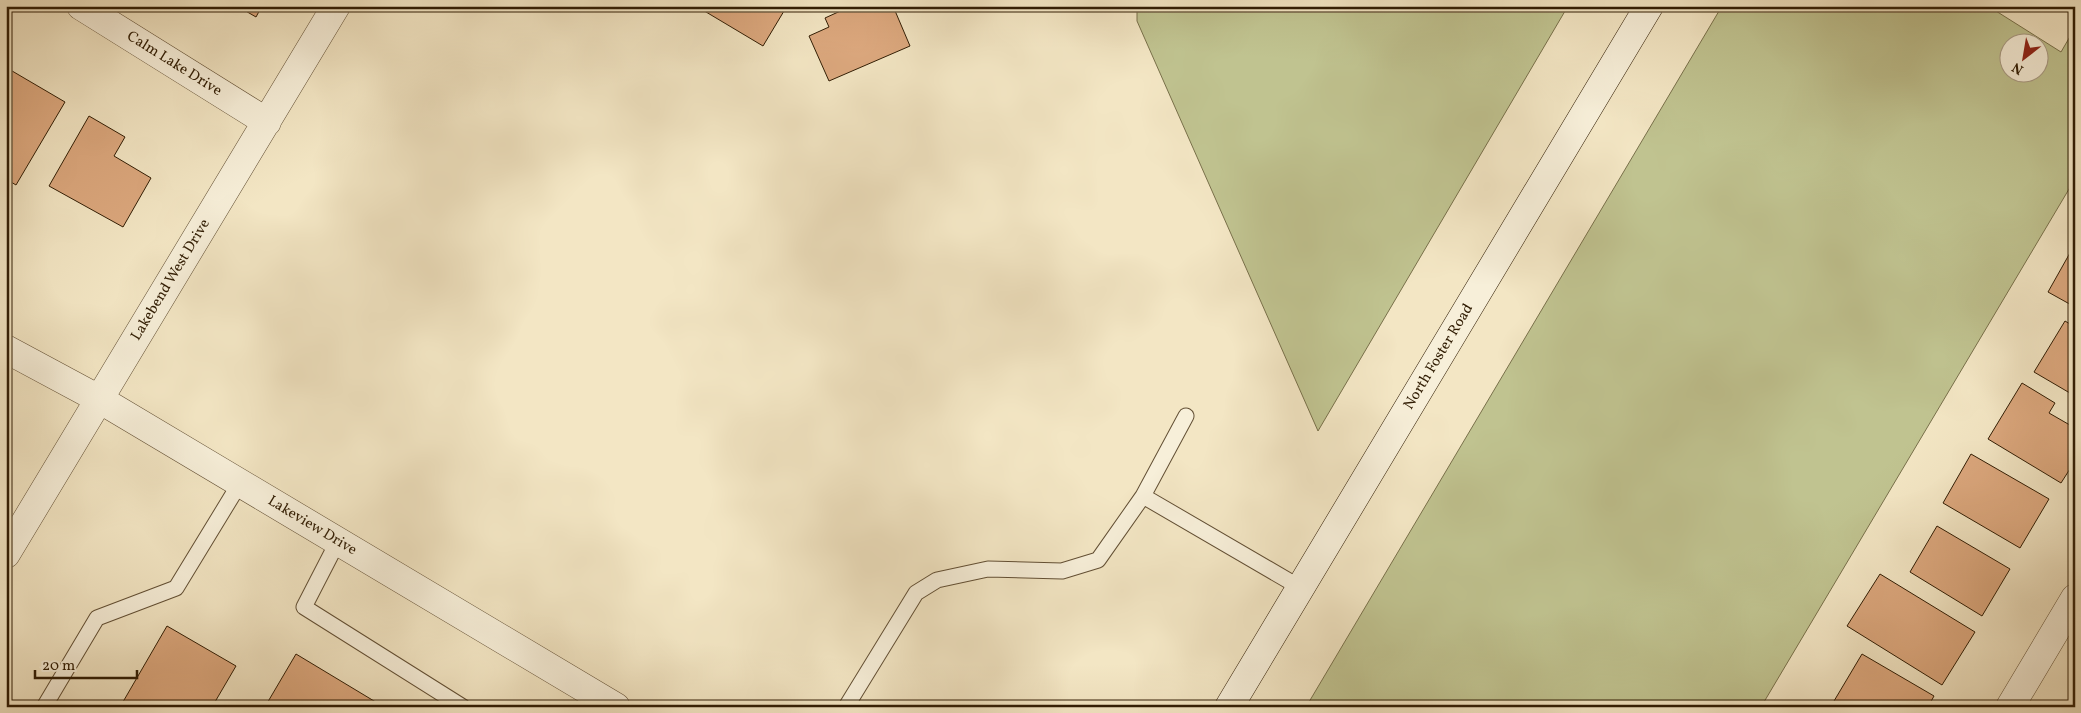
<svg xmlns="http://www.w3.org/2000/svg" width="2081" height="713" viewBox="0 0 2081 713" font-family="Vollkorn,serif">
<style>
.green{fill:#c0c390;stroke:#78704a;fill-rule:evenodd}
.building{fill:#dca87e;stroke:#311d04}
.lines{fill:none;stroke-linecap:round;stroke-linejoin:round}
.service-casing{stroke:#624f34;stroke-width:17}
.minor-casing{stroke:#624f34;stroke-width:29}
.tertiary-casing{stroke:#624f34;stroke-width:29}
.secondary-casing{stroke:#311d04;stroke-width:29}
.service{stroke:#f7efd9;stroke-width:15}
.minor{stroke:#f7efd9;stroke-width:28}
.tertiary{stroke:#f7efd9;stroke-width:28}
.secondary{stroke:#f7efd9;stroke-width:28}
.labels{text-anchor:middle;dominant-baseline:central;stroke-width:4;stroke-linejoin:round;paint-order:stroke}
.street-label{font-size:15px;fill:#311d04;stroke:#f7efd9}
</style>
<rect width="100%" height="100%" fill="#f3e6c4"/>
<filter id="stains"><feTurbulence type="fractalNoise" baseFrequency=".004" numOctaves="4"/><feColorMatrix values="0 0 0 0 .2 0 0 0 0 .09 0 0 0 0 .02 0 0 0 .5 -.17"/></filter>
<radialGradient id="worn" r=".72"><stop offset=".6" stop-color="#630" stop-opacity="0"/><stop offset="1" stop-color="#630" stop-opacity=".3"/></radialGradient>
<path class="green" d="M1137,6H1568L1318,431L1137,21Z
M1722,6H1988L2061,52L2075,28V179L1761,707H1306ZM2008,42H2038V72H2008Z"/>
<path class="building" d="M237,6H262L256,17Z
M696,6H787L763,46Z
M846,6H893L910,46L829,81L809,36L829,27L825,18L847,8Z
M7,68L65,102L16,185L6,179Z
M89,116L125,137L114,156L151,178L123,227L49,186Z
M2075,244V307L2048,292Z
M2065,321L2075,327V396L2034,372Z
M2022,383L2055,403L2049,413L2075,428V461L2061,483L1988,439Z
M1971,454L2049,499L2020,548L1943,503Z
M1937,526L2010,569L1982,616L1910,572Z
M1880,574L1975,632L1942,685L1847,626Z
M167,626L236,666L212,707H120Z
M296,654L384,707H270L266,705Z
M1862,654L1934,696L1928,707H1844L1834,701Z"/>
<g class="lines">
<g class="service-casing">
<path id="service" d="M1143,496L1186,416
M338,541L304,607L463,707
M44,707L97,618L176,588L240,483
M846,707L916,593L937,580L988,569L1062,571L1098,560L1143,496L1301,588"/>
</g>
<g class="minor-casing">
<path id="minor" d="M81,6L267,122
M6,554L336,6
M2010,707L2075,598"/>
</g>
<g class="tertiary-casing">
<path id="tertiary" d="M6,349L99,399L616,707"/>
</g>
<g class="secondary-casing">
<path id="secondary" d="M1229,707L1649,6"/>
</g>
<use href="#service" class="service"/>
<use href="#minor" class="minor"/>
<use href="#tertiary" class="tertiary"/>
<use href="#secondary" class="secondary"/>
</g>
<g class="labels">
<g class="street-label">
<text transform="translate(174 64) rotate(32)">Calm Lake Drive</text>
<text transform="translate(171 280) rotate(-59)">Lakebend West Drive</text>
<text transform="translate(1439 357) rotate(-59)">North Foster Road</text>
<text transform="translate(312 526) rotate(31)">Lakeview Drive</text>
</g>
</g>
<rect width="2081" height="713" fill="none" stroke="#f3e6c4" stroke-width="25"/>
<rect x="8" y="8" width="2066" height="698" fill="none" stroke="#311d04" stroke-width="2.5"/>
<rect x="12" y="12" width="2056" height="688" fill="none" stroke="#311d04"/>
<g transform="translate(2024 58) rotate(211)"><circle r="24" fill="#f7efd9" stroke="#a89b84"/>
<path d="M0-4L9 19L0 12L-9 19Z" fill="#8f2418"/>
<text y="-8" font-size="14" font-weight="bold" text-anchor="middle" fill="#311d04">N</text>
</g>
<path d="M35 670v8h102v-8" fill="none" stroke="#311d04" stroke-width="2.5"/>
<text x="42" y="670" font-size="15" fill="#311d04" stroke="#f7efd9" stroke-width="4" paint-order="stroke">20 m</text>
<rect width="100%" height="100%" filter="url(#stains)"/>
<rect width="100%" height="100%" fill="url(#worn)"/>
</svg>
